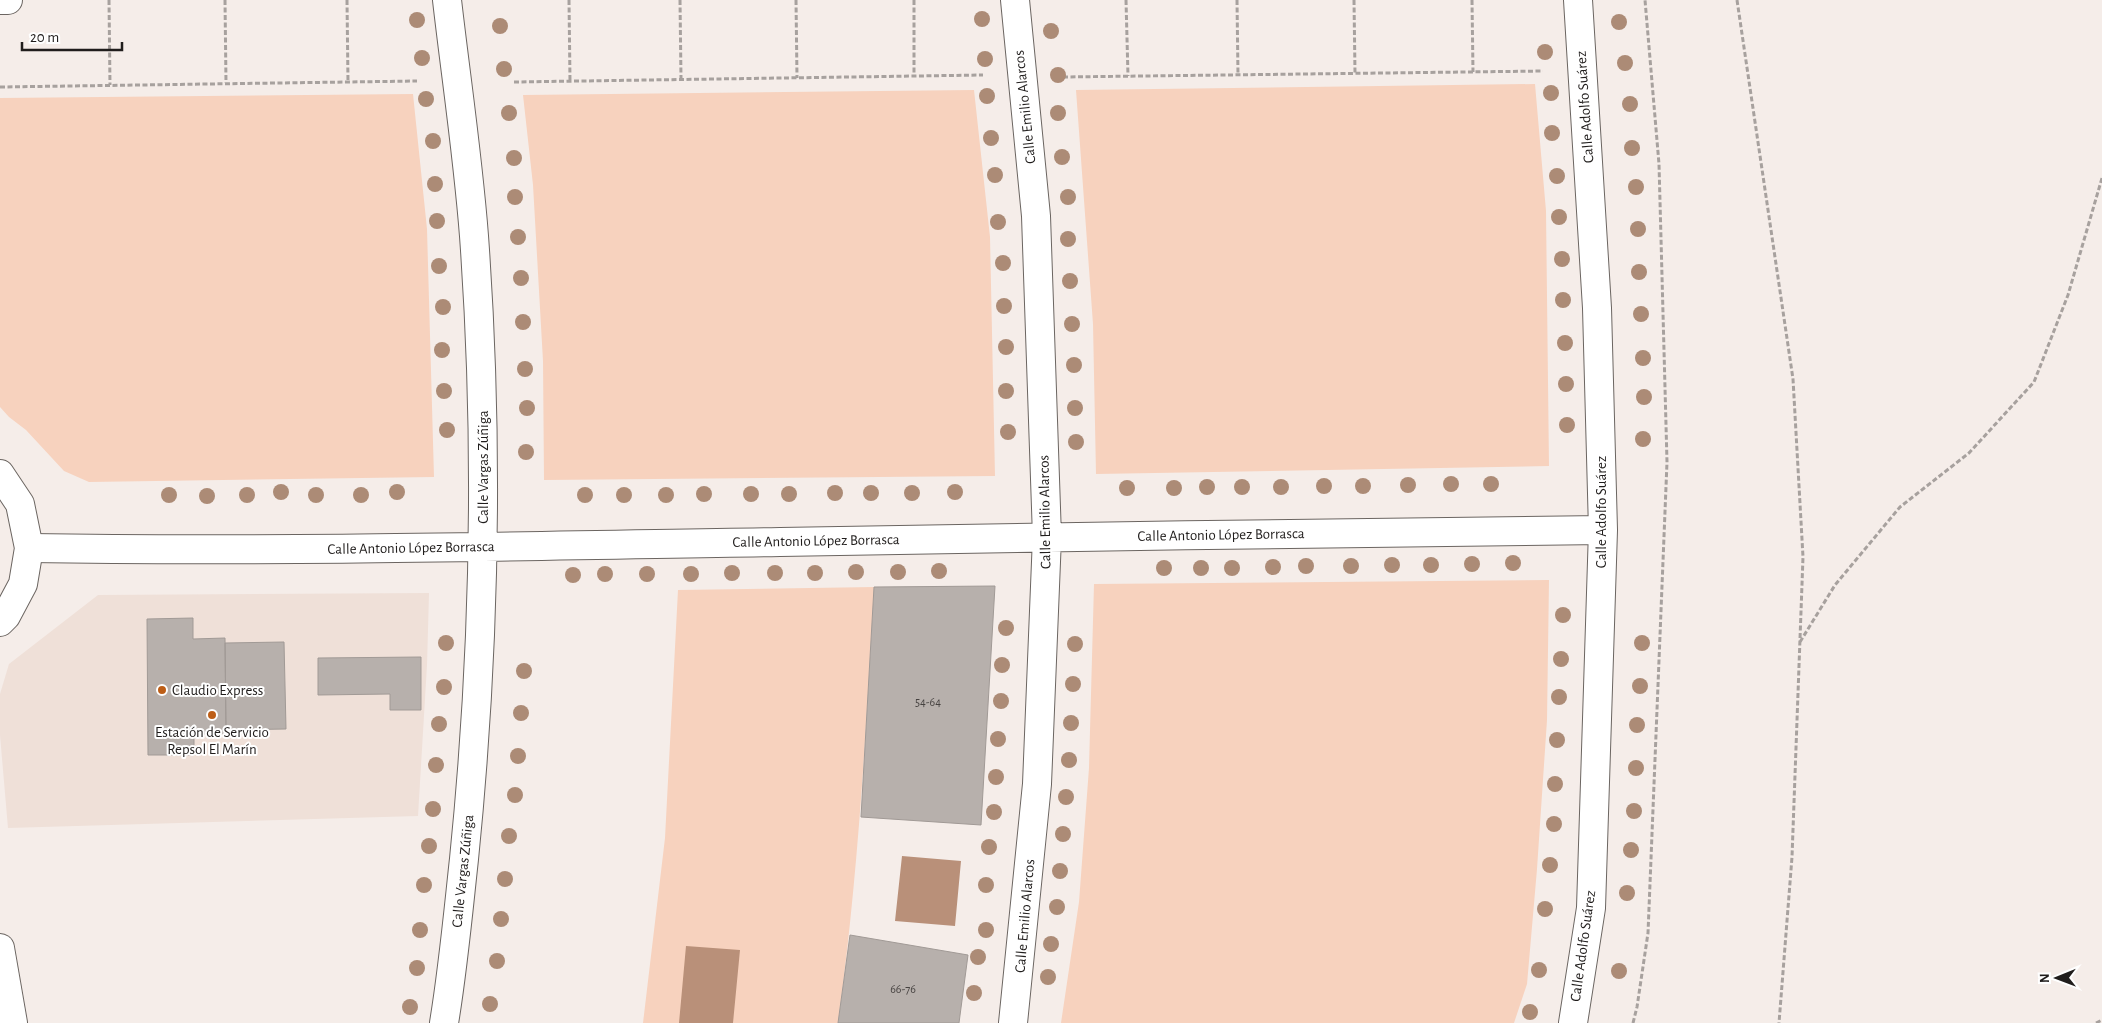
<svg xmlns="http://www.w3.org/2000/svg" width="2102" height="1023" viewBox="0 0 2102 1023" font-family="'Alegreya Sans',sans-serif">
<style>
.built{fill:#efe0d8}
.green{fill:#f7d2be}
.water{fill:#b99079}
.building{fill:#b7b0ac;stroke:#a19a96}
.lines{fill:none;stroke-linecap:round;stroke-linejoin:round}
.street-casing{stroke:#6b6561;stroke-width:30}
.primary-casing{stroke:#6b6561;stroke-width:30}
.highway-casing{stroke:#6b6561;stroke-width:30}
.path{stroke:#a7a19e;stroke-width:3;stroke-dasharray:5 2.5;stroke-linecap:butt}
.street{stroke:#fff;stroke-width:28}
.primary{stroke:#fff;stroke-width:28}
.highway{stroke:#fff;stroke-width:28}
.tree{fill:#ac8b76}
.poi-dot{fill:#bd5e17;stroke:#fff;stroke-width:2}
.labels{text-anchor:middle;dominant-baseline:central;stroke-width:4;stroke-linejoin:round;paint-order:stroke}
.number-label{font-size:12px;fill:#464240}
.street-label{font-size:15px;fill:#201d1c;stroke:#fff}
.poi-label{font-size:15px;fill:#201d1c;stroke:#fff;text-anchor:start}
</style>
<rect width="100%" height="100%" fill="#f5ede9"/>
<path class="built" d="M429,593L427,665L418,816L8,828L0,735V694L9,664L98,595Z"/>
<path class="green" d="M1535,84L1546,211L1549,466L1096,474L1093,324L1076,90Z
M974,90L990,237L995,476L544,480L543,361L533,185L523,95Z
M413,94L427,229L434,477L89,482L64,471L26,430L9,417L0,407V98Z
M1549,580L1547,720L1537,869L1527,984L1514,1023H1061L1079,902L1089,768L1094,584Z
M874,587C866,733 858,878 838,1023H643L665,838L678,590Z"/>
<path class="water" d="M902,856L961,861L955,926L895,921Z
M686,946L740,950L733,1023H679Z"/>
<path class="building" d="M995,586L981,825L861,817L874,587Z
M193,618V639L225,638L226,734H194V755H148L147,619Z
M284,642L286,729L226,730L225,643Z
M421,657V710H390V694L318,695V658Z
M850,935L968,955L959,1023H838Z"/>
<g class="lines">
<g class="street-casing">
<path id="street" d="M0,0H8
M29,548C279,552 530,546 780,542C1054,537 1329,533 1603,530
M444,1023C453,969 458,914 464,859C485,652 489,443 474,236C468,157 456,78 447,0
M1013,1023L1037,784L1047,537L1036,216L1015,0
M1573,1023L1591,908L1603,530L1597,308L1578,0"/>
</g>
<g class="primary-casing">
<path id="primary" d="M0,474L20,504L29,548L23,584L6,616L0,622"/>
</g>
<g class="highway-casing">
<path id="highway" d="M0,948L13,1023"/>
</g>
<path class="path" d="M109,0L110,85
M225,0L226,83
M347,0L348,82
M569,0L570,81
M680,0L681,79
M796,0L797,78
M914,0V76
M1126,0L1128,76
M1237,0L1238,75
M1354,0L1355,73
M1472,0L1473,72
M1737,0L1793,379L1803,557L1792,857L1779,1023
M1063,77L1543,71
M514,82L983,75
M0,87L417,81
M1800,642L1835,585L1900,507L1969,453L2034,382L2068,295L2102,178
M1633,1023L1637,1007L1648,933L1667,462L1659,164L1645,0
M2096,1023L2102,1020"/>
<use href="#street" class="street"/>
<use href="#primary" class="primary"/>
<use href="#highway" class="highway"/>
</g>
<g class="tree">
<circle cx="982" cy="19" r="8"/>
<circle cx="417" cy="20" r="8"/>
<circle cx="1619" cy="22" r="8"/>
<circle cx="500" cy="26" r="8"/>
<circle cx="1051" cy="31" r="8"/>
<circle cx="1545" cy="52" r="8"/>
<circle cx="422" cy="58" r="8"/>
<circle cx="985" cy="59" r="8"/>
<circle cx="1625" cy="63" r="8"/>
<circle cx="504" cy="69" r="8"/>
<circle cx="1058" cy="75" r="8"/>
<circle cx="1551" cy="93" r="8"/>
<circle cx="987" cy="96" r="8"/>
<circle cx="426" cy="99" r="8"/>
<circle cx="1630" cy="104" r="8"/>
<circle cx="509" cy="113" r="8"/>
<circle cx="1058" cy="113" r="8"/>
<circle cx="1552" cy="133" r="8"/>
<circle cx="991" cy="138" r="8"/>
<circle cx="433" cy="141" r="8"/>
<circle cx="1632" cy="148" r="8"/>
<circle cx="1062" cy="157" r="8"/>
<circle cx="514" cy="158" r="8"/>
<circle cx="995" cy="175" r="8"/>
<circle cx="1557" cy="176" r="8"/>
<circle cx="435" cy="184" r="8"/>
<circle cx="1636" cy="187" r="8"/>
<circle cx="515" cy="197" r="8"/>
<circle cx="1068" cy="197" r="8"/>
<circle cx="1559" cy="217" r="8"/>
<circle cx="437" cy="221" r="8"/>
<circle cx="998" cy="222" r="8"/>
<circle cx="1638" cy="229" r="8"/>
<circle cx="518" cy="237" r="8"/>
<circle cx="1068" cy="239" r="8"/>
<circle cx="1562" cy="259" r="8"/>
<circle cx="1003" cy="263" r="8"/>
<circle cx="439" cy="266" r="8"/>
<circle cx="1639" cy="272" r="8"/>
<circle cx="521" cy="278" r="8"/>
<circle cx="1070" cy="281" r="8"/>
<circle cx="1563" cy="300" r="8"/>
<circle cx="1004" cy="306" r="8"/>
<circle cx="443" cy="307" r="8"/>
<circle cx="1641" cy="314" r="8"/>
<circle cx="523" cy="322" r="8"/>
<circle cx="1072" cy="324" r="8"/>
<circle cx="1565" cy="343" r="8"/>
<circle cx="1006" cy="347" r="8"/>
<circle cx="442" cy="350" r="8"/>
<circle cx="1643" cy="358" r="8"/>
<circle cx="1074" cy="365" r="8"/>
<circle cx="525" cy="369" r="8"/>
<circle cx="1566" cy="384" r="8"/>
<circle cx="444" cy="391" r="8"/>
<circle cx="1006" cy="391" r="8"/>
<circle cx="1644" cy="397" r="8"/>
<circle cx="527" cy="408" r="8"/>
<circle cx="1075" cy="408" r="8"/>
<circle cx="1567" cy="425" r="8"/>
<circle cx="447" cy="430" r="8"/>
<circle cx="1008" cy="432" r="8"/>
<circle cx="1643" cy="439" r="8"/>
<circle cx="1076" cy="442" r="8"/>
<circle cx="526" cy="452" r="8"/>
<circle cx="1451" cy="484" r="8"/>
<circle cx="1491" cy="484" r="8"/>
<circle cx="1408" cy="485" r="8"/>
<circle cx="1324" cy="486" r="8"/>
<circle cx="1363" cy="486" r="8"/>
<circle cx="1207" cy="487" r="8"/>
<circle cx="1242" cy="487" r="8"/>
<circle cx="1281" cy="487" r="8"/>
<circle cx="1127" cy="488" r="8"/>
<circle cx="1174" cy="488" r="8"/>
<circle cx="281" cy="492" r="8"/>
<circle cx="397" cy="492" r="8"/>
<circle cx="955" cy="492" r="8"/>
<circle cx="835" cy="493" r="8"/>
<circle cx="871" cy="493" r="8"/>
<circle cx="912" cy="493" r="8"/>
<circle cx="704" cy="494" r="8"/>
<circle cx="751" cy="494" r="8"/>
<circle cx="789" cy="494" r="8"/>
<circle cx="169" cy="495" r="8"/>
<circle cx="247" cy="495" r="8"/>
<circle cx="316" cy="495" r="8"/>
<circle cx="361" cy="495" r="8"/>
<circle cx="585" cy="495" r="8"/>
<circle cx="624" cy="495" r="8"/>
<circle cx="666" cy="495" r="8"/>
<circle cx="207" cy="496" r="8"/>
<circle cx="1513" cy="563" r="8"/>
<circle cx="1472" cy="564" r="8"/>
<circle cx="1392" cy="565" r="8"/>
<circle cx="1431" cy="565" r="8"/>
<circle cx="1306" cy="566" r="8"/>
<circle cx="1351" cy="566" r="8"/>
<circle cx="1273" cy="567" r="8"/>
<circle cx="1164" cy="568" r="8"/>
<circle cx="1201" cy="568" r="8"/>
<circle cx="1232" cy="568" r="8"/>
<circle cx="939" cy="571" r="8"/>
<circle cx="856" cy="572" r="8"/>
<circle cx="898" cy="572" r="8"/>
<circle cx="732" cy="573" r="8"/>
<circle cx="775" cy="573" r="8"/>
<circle cx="815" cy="573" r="8"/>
<circle cx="605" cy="574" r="8"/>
<circle cx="647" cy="574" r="8"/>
<circle cx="691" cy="574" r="8"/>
<circle cx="573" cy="575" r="8"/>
<circle cx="1563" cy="615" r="8"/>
<circle cx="1006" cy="628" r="8"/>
<circle cx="446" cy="643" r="8"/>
<circle cx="1642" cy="643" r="8"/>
<circle cx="1075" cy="644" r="8"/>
<circle cx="1561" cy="659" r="8"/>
<circle cx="1002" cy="665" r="8"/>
<circle cx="524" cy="671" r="8"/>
<circle cx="1073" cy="684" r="8"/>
<circle cx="1640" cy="686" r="8"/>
<circle cx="444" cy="687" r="8"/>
<circle cx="1559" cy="697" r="8"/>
<circle cx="1001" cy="701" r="8"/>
<circle cx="521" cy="713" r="8"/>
<circle cx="1071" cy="723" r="8"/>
<circle cx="439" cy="724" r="8"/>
<circle cx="1637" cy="725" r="8"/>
<circle cx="998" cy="739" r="8"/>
<circle cx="1557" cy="740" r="8"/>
<circle cx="518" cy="756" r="8"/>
<circle cx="1069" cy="760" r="8"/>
<circle cx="436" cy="765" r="8"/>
<circle cx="1636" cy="768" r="8"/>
<circle cx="996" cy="777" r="8"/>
<circle cx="1555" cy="784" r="8"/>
<circle cx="515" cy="795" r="8"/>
<circle cx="1066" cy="797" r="8"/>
<circle cx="433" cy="809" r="8"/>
<circle cx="1634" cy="811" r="8"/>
<circle cx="994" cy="812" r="8"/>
<circle cx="1554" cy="824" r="8"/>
<circle cx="1063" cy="834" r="8"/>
<circle cx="509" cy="836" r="8"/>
<circle cx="429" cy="846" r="8"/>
<circle cx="989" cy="847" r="8"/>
<circle cx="1631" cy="850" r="8"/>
<circle cx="1550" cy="865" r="8"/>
<circle cx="1060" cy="871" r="8"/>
<circle cx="505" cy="879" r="8"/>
<circle cx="424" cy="885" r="8"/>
<circle cx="986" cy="885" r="8"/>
<circle cx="1627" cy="893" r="8"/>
<circle cx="1057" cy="907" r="8"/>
<circle cx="1545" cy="909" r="8"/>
<circle cx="501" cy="919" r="8"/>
<circle cx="420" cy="930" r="8"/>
<circle cx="986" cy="930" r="8"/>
<circle cx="1051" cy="944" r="8"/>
<circle cx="978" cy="957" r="8"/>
<circle cx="497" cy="961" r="8"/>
<circle cx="417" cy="968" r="8"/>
<circle cx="1539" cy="970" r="8"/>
<circle cx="1619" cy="971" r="8"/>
<circle cx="1048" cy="977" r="8"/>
<circle cx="974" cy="993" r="8"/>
<circle cx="490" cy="1004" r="8"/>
<circle cx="410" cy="1007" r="8"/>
<circle cx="1530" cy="1012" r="8"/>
</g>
<g class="poi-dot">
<circle cx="162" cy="690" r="5"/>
<circle cx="212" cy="715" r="5"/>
</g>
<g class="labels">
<g class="number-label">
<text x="928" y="702">54-64</text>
<text x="903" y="989">66-76</text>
</g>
<g class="street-label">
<text transform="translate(1025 107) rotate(-96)">Calle Emilio Alarcos</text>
<text transform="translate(1585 107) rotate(-94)">Calle Adolfo Suárez</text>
<text transform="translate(483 467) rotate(-90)">Calle Vargas Zúñiga</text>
<text transform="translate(1045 512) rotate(-91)">Calle Emilio Alarcos</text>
<text transform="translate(1601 512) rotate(-90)">Calle Adolfo Suárez</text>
<text transform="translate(1221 535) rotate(-1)">Calle Antonio López Borrasca</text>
<text transform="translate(816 541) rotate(-1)">Calle Antonio López Borrasca</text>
<text transform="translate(411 548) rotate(-1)">Calle Antonio López Borrasca</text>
<text transform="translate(463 871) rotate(-84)">Calle Vargas Zúñiga</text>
<text transform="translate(1025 916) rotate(-85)">Calle Emilio Alarcos</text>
<text transform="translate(1583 946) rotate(-82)">Calle Adolfo Suárez</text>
</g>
<g class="poi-label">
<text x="172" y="690">Claudio Express</text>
<text x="212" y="732" text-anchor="middle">Estación de Servicio<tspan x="212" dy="17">Repsol El Marín</tspan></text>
</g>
</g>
<g transform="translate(2057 978) rotate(269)" stroke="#ffffff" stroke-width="4" paint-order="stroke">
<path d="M0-4L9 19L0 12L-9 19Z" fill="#201d1c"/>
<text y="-8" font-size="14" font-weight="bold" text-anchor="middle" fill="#201d1c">N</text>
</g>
<path d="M22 42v8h100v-8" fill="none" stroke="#201d1c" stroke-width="2.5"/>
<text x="30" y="42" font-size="15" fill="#201d1c" stroke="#ffffff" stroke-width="4" paint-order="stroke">20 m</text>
</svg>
